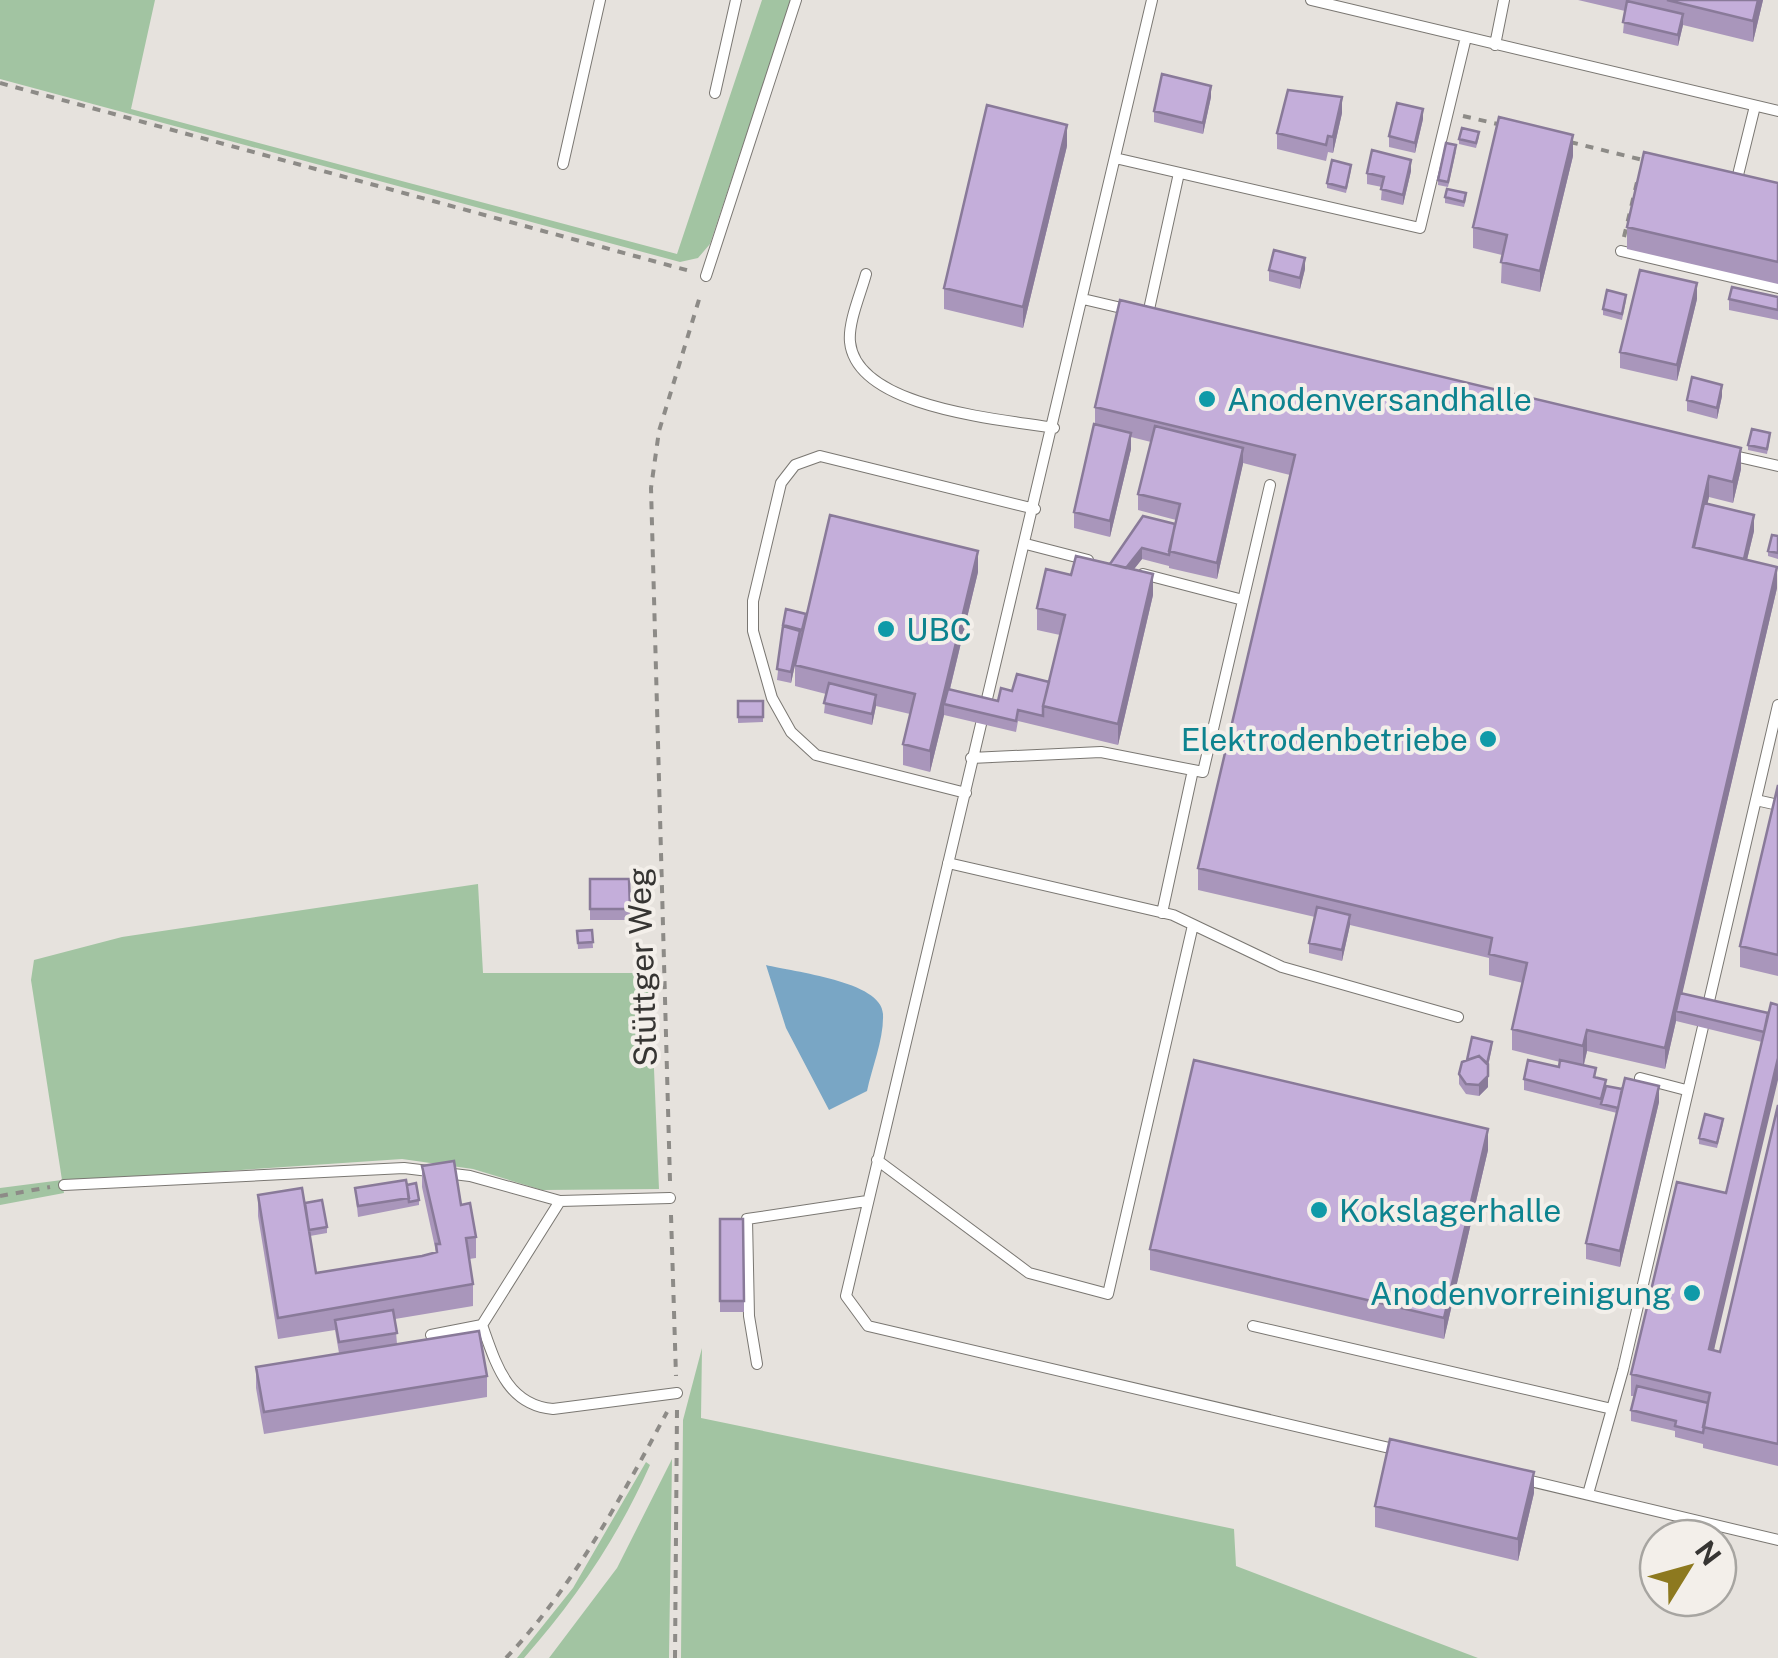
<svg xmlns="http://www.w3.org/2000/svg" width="1778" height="1658" viewBox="0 0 1778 1658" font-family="'Public Sans',sans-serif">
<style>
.green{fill:#a2c4a2}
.water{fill:#79a6c5}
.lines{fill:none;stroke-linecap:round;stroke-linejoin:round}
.lane-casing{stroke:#7a7772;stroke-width:12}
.path{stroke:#8d8b87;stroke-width:4;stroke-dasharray:8 8;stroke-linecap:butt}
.lane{stroke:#fff;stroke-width:10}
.wall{fill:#a996bb}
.shaded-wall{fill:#897a99}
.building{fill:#c4aeda;stroke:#897a99;stroke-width:2.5}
.culture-dot{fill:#0f9aa8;stroke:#f3efea;stroke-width:4}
.labels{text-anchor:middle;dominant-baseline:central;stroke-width:8;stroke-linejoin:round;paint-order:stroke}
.culture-label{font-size:32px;fill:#0d838f;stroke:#f3efea;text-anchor:start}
.street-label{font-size:32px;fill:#363533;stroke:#f3efea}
</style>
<rect width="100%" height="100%" fill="#e6e2dd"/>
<path class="green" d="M0,0H155L131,109L677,254L762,0H791L710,244L698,258L680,262L0,79Z
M478,884L483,973H650L659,1189L542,1190L473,1169L402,1159L62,1182L64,1193L0,1205V1188L62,1180L31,980L34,960L122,937Z
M702,1348L701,1418L1234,1529L1236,1566L1478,1658H681L683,1420Z
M672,1459L669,1658H549L617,1568Z
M646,1462L650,1465C618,1537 576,1599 524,1658H517L573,1588Z"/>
<path class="water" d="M766,965C793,972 882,981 883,1014C884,1039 872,1067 867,1091L829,1110L786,1028Z"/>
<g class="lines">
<g class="lane-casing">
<path id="lane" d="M1152,0L846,1296L868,1326L1398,1450
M1311,0L1778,111
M1495,45L1504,0
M715,93L736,0
M1115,158L1420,228L1466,37
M563,164L600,0
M1736,183L1755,106
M1621,251L1778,288
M866,274C861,293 848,322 850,342C857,409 1003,419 1054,428
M706,276L796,0
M1083,299L1130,310
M1148,314L1179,173
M1730,455L1778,466
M1026,544L1088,560
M1143,574L1243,600
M971,758L1101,752L1203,772L1270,485
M966,793L816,755L791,732L772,698L753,631V601L781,483L795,465L820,456L1035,509
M1756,800L1778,805
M948,863L1173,915L1282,967L1458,1017
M1162,913L1193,770
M1640,1078L1686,1090
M877,1160L1029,1273L1108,1294L1193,925
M64,1185L404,1168L470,1176L560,1201L670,1198
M482,1325L560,1201
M1253,1326L1612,1409
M431,1335L482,1325C496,1364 507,1405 553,1409L677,1393
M757,1364L749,1316L747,1219L867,1201
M1522,1479L1778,1540
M1588,1494L1623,1370L1778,705"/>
</g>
<path class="path" d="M0,83L690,271
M1463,116L1502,125
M1570,142L1643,160
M1624,237L1638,178
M670,1181L651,488L659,431L701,293
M0,1196L50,1187
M671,1215L676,1376
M506,1658C572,1589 622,1496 667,1412
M675,1658L677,1410"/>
<use href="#lane" class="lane"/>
</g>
<path class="wall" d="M1578,0H1763L1753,42L1683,25L1678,46L1623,33L1625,11Z
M1211,97L1203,134L1154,122V111Z
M1342,113L1333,153L1328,152L1326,161L1277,149V133Z
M1423,119L1415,153L1389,147V136Z
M1479,137L1476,148L1459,144V139Z
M1067,146L1023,328L944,309V288Z
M1456,151L1448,187L1438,185V180Z
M1573,156L1540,292L1501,283L1502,255L1473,248V227Z
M1351,170L1346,193L1327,188V183Z
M1411,171L1403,205L1381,200L1382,187L1367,184V173Z
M1778,183V284L1627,249V227Z
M1445,197L1466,198L1464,207L1445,203Z
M1305,269L1300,289L1269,281V270Z
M1778,297V320L1729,310V299Z
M1697,299L1677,381L1620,368V352Z
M1626,300L1622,320L1603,315V309Z
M1722,396L1717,419L1687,411V400Z
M1095,407L1741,469L1733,503L1709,497L1707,504L1754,531L1747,560L1777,588L1682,993L1768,1013L1714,1350L1720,1352L1778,1105V1466L1703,1448V1444L1675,1437V1431L1631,1421V1410L1634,1396H1631V1374L1726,1193L1762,1042L1676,1021L1665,1069L1587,1051L1584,1065L1606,1086L1659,1102L1620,1267L1586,1259V1243L1617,1113L1524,1090V1079L1559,1067L1560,1062L1512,1050V1029L1523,983L1489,975V958L1350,925L1342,961L1309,953V943L1315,917L1198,890V868L1290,475L1243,463L1217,579L1169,568V566L1142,559L1134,569L1153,595L1118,745L1018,721L1016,732L944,715L930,772L903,765V744L910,714L876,706L872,725L824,713L826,694L795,686V665L791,683L777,680L783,625L806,614L978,572L950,689L998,701L1012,691L1049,682L1060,635L1037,630V608L1071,575L1110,564L1175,524L1176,520L1138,510V494L1151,442L1131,437V449L1110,537L1074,528V512L1095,424Z
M1770,438L1767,454L1748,450V445Z
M1778,536V559L1768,556V551Z
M738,701H763V722L738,723Z
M1778,785V976L1740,967V946Z
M590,879H629L630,920H590Z
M592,930L593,948L578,949L577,931Z
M1492,1047L1488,1067V1087L1479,1096L1466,1094L1459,1084V1074Z
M1723,1124L1717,1148L1699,1144V1138Z
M1488,1150L1444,1339L1150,1270V1249Z
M422,1166L461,1205L476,1237V1258L469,1259L473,1284V1306L395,1319L397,1344L339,1353L335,1330L278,1339L258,1216V1195L305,1203L327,1227V1233L310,1236L316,1273L422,1256L436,1252L422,1187Z
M407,1185L419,1200V1205L358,1217L355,1188Z
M720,1219H743L744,1312H720Z
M256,1367L487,1376V1397L264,1434L256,1388Z
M1534,1493L1518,1561L1375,1527V1506Z"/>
<path class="shaded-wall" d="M1758,0H1763L1753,42V21Z
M1683,14V25L1678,46V35Z
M1211,86V97L1203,134V123Z
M1342,97V113L1333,153V137Z
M1423,109V119L1415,153V143Z
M1067,125V146L1023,328V307Z
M1573,135V156L1540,292V271Z
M1411,160V171L1403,205V195Z
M1305,258V269L1300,289V278Z
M1697,283V299L1677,381V365Z
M1722,385V396L1717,419V408Z
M1131,433V449L1110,537V521Z
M1243,448V464L1217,579V563Z
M1741,448V469L1733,503V482Z
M1709,476V497L1696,553L1693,552Z
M1754,515V531L1742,580V563Z
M1142,548V559L1120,587V576Z
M978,551V572L946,705L944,704V715L930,772V751Z
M1777,567V588L1678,1012L1676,1011V1021L1665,1069V1048Z
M1153,574V595L1118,745V724Z
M800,631V642L791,683V672Z
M876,695V706L872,725V714Z
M1350,915V925L1342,961V950Z
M1587,1030V1051L1583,1067V1046Z
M1778,1058V1080L1709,1371V1349Z
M1488,1076V1087L1479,1096V1085Z
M1659,1086V1102L1620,1267V1251Z
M1488,1129V1150L1444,1339V1318Z
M1534,1472V1493L1518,1561V1539Z"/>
<path class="building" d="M1667,0H1758L1753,21Z
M1627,1L1683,14L1678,35L1623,22Z
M1162,74L1211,86L1203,123L1154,111Z
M1288,90L1342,97L1333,137L1328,136L1326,145L1277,133Z
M1397,103L1423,109L1415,143L1389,136Z
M987,105L1067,125L1023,307L944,288Z
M1499,117L1573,135L1540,271L1501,262L1507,235L1473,227Z
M1462,128L1479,132L1476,143L1459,139Z
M1446,143L1456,145L1448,182L1438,180Z
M1372,150L1411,160L1403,195L1381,189L1384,177L1367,173Z
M1644,152L1778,183V262L1627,227Z
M1332,160L1351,165L1346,188L1327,183Z
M1447,189L1466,193L1464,202L1445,197Z
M1274,250L1305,258L1300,278L1269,270Z
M1640,270L1697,283L1677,365L1620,352Z
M1732,287L1778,297V310L1729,299Z
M1607,290L1626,295L1622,314L1603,309Z
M1120,300L1741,448L1733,482L1709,476L1693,547L1777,567L1665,1048L1587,1030L1583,1046L1512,1029L1527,963L1489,954L1492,938L1198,868L1295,455L1095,407Z
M1692,377L1722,385L1717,408L1687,400Z
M1094,424L1131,433L1110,521L1074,512Z
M1155,426L1243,448L1217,563L1169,551L1180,504L1138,494Z
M1752,429L1770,433L1767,449L1748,445Z
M1704,503L1754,515L1744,559L1694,547Z
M830,515L978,551L930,751L903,744L915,694L795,665Z
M1143,516L1175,524L1169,555L1142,548L1126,568L1110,564Z
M1772,535L1778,536V553L1768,551Z
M1076,556L1153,574L1118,724L1043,706L1065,615L1037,608L1046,569L1071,575Z
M786,609L806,614L802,630L783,625Z
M783,626L800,631L791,672L777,669Z
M1017,674L1049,682L1043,706V716L1018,710L1016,721L944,704L948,689L998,701L1001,688L1012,691Z
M829,683L876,695L872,714L824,703Z
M738,701H763V717H738Z
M1778,785V955L1740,946Z
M590,879H629L630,909H590Z
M1317,907L1350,915L1342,950L1309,943Z
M592,930L593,942L578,943L577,931Z
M1680,993L1768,1013L1764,1032L1676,1011Z
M1771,1003L1778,1005V1058L1709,1349L1720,1352L1778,1105V1444L1703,1427L1710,1393L1631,1374L1677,1182L1726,1193Z
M1472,1037L1492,1042L1487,1064L1479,1056L1467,1060Z
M1479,1056L1488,1064V1076L1479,1085L1466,1084L1459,1074L1462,1062Z
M1194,1060L1488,1129L1444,1318L1150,1249Z
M1528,1060L1559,1067L1560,1060L1596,1068L1594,1077L1606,1080L1601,1099L1524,1079Z
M1625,1078L1659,1086L1620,1251L1586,1243Z
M1606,1086L1622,1089L1618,1108L1601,1104Z
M1705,1114L1723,1119L1717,1143L1699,1138Z
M454,1161L461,1205L470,1203L476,1237L466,1238L473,1284L278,1318L258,1195L302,1188L316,1273L422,1256L437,1252L436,1244H440L422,1166Z
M406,1180L409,1198L358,1206L355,1188Z
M416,1183L419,1200L409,1202L407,1185Z
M322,1200L327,1227L309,1230L305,1203Z
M720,1219H743L744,1301H720Z
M393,1310L397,1333L339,1342L335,1320Z
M479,1331L487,1376L264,1412L256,1367Z
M1637,1386L1708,1403L1703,1433L1675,1426L1676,1421L1631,1410Z
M1390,1439L1534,1472L1518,1539L1375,1506Z"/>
<g class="culture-dot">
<circle cx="1207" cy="399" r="10"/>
<circle cx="886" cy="629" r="10"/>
<circle cx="1488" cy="739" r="10"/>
<circle cx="1319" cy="1210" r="10"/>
<circle cx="1692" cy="1293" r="10"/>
</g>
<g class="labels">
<g class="culture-label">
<text x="1227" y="399">Anodenversandhalle</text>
<text x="906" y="629">UBC</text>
<text x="1468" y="739" text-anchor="end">Elektrodenbetriebe</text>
<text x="1339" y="1210">Kokslagerhalle</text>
<text x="1672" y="1293" text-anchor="end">Anodenvorreinigung</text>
</g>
<g class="street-label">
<text transform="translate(642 967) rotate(-92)">Stüttger Weg</text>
</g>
</g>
<g transform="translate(1688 1568) rotate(53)"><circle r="48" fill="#f3efea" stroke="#a7a5a1" stroke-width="2.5"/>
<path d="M0-8L18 38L0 25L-18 38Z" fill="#8d791f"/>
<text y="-15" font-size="28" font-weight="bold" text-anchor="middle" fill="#363533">N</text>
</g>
</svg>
